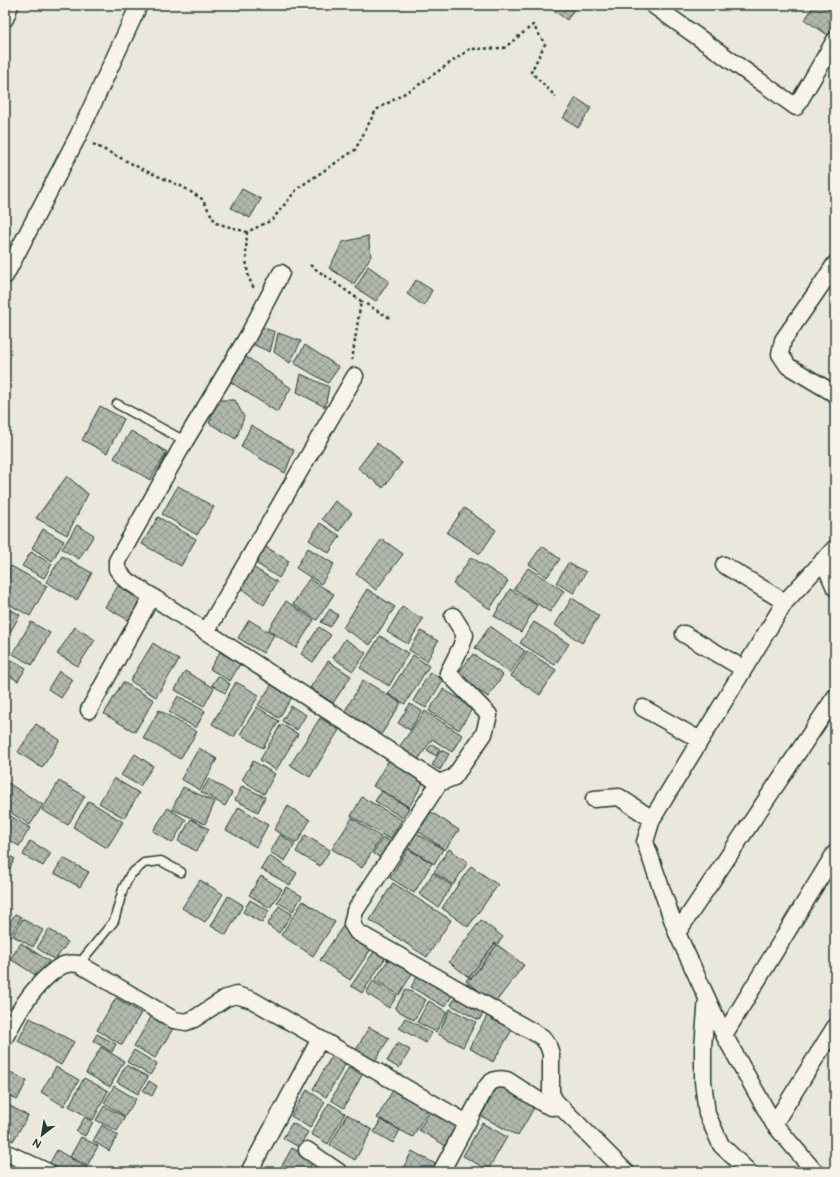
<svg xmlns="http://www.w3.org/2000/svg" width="840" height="1177" viewBox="0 0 840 1177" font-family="'Balsamiq Sans',sans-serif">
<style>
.building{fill:url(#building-cross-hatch);stroke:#1f3d34}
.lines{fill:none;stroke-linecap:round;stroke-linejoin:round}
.service-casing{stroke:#1f3d34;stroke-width:11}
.minor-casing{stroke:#1f3d34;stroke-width:19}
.path{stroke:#1f3d34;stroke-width:2.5;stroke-dasharray:3 3;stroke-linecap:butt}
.service{stroke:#f7f3e8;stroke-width:8}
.minor{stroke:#f7f3e8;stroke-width:16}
</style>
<defs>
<pattern id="building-cross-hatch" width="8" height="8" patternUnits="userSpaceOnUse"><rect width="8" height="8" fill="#b2b8ae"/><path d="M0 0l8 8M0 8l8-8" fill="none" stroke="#90978e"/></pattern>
</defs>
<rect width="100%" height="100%" fill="#eae8dd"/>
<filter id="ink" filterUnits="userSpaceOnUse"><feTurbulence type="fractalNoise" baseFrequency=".025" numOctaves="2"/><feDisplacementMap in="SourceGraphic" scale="8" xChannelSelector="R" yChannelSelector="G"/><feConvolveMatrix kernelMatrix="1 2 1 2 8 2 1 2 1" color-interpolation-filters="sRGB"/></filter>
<g filter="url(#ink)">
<path class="building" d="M546,5H577L567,20Z
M814,5H827L835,10V30L831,37L805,20Z
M576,98L591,108L578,128L563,118Z
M242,189L261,199L250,218L231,208Z
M368,236L371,256L354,284L329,268L343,242Z
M368,266L389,281L376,301L356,288Z
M416,280L432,290L424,306L407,294Z
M256,325L275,332L270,352L250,343Z
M278,333L301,341L290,363L274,352Z
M305,345L339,367L328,383L294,363Z
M241,353L291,388L277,412L229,381Z
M301,374L329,387L325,407L297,392Z
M218,400H235L244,417L236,439L209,423Z
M100,406L124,419L107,453L82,440Z
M251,425L294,450L285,473L241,447Z
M131,431L167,452L150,480L114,458Z
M377,443L402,463L383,488L358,468Z
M67,476L88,494L67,535L36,518Z
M178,486L214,507L197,535L162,514Z
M335,501L352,513L339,531L322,519Z
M464,508L496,530L480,554L447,533Z
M158,517L196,539L181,566L142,544Z
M320,523L340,536L329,553L309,540Z
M77,525L94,535L79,559L62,549Z
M43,529L64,541L52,561L32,548Z
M382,539L403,554L376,590L356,574Z
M261,544L289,561L279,578L251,560Z
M542,546L560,559L547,577L529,564Z
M308,548L334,564L321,584L296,568Z
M31,552L52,564L44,578L22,566Z
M62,556L92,573L77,600L46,582Z
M471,557L508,581L490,609L453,584Z
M568,563L586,572L574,593L556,583Z
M11,566L47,586L30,616L5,602V576Z
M251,566L277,582L264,605L239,587Z
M528,568L564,591L550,612L514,589Z
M309,579L334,594L317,620L293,604Z
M118,586L144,602L132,622L105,607Z
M367,589L395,607L370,645L343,628Z
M510,589L537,605L521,632L494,616Z
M572,598L599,616L582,643L555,625Z
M286,601L314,620L296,648L268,630Z
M5,606L20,615L5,641Z
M402,607L423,619L408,644L387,632Z
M330,609L338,615L330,627L321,622Z
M249,620L274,635L263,653L238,638Z
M31,622L50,633L32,665L13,654Z
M534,622L569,644L555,665L520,643Z
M490,626L525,651L510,673L475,648Z
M75,627L95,640L78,666L57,654Z
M319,627L331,635L313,662L301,654Z
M421,631L438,641L427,661L409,650Z
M380,636L408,653L389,686L360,668Z
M345,639L366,653L353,671L333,658Z
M153,643L179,660L156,697L130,681Z
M527,651L556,670L540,695L511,676Z
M220,652L240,664L230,681L210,669Z
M473,654L503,675L488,697L457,675Z
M413,655L429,666L405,704L388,694Z
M12,660L26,668L18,681L5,673Z
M328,661L351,676L333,703L310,688Z
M59,671L73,680L61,698L48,689Z
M185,671L214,688L204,706L175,690Z
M430,672L443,680L426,708L413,701Z
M218,676L230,684L225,693L212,685Z
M363,680L401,703L379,738L342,716Z
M123,682L154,700L135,732L104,714Z
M236,682L259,695L234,737L212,724Z
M272,684L292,697L279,718L258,705Z
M443,689L473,707L459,730L429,711Z
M178,696L205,711L196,728L169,712Z
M410,704L422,711L410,730L398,723Z
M291,706L306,715L297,730L282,721Z
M257,707L279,721L263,748L240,734Z
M159,710L197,732L180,759L143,738Z
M425,711L462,735L452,752L432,739L416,763L397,750Z
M320,718L339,730L310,777L290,765Z
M36,724L60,740L42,768L18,752Z
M281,724L298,734L276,770L260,760Z
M432,744L440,749L436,756L427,750Z
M199,748L217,759L200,790L181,779Z
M441,750L449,754L440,770L432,765Z
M135,754L153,766L140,786L121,775Z
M390,758L425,780L409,807L373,786Z
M253,761L275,774L264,794L242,780Z
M114,778L139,793L124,818L99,803Z
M209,779L232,793L225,806L201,792Z
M59,781L85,796L68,825L42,810Z
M8,783L43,805L30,825L5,809V788Z
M242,786L265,797L258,812L235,800Z
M183,787L215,802L205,824L172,809Z
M382,791L409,808L403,818L375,801Z
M362,797L402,820L390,839L351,816Z
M89,801L123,822L107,848L73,827Z
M288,806L310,820L297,843L274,830Z
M239,807L268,825L256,847L226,830Z
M168,808L186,820L172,843L153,831Z
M431,812L459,830L445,850L418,831Z
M9,815L30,828L19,846L5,838V823Z
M352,818L381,837L362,868L332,849Z
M191,819L209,829L196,851L178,841Z
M416,833L443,849L434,864L407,847Z
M280,835L295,844L285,861L270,852Z
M305,835L330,850L320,866L296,852Z
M383,837L392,843L382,859L373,853Z
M30,841L51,853L43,866L23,855Z
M408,849L432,863L414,893L390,878Z
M449,849L468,862L453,885L434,872Z
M5,853L15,859L5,876Z
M269,856L297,873L290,885L261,869Z
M63,858L89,872L80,887L54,873Z
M471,866L498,885L468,927L442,908Z
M433,873L452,886L438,907L419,894Z
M261,876L282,889L270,908L249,895Z
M200,880L223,894L205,922L182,908Z
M393,883L451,920L427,957L370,920Z
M286,887L302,896L293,911L277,902Z
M228,896L243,905L226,935L211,926Z
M250,900L269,911L262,923L243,912Z
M303,901L335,922L313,956L281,935Z
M279,906L292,914L279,933L267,925Z
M15,914L21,917L10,937L5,934V931Z
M22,919L43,930L33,947L13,936Z
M481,920L503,937L471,979L449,962Z
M343,926L373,946L350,980L320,960Z
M49,929L68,942L55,960L37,948Z
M21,943L49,961L39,977L10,959Z
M495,943L524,965L495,1003L466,981Z
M375,950L386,957L362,993L351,986Z
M390,957L413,972L399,995L375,980Z
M420,971L454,992L445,1007L411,987Z
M373,981L397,996L389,1008L366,993Z
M406,989L426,1000L414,1020L395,1009Z
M458,993L486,1009L479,1020L451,1005Z
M116,998L141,1013L122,1045L97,1030Z
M429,1001L447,1012L436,1032L417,1022Z
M450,1009L476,1022L463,1047L438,1034Z
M491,1009L516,1023L493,1062L469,1048Z
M153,1014L174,1027L155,1058L134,1046Z
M30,1018L74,1042L61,1065L18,1041Z
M405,1018L432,1033L426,1043L399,1028Z
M369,1027L389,1038L374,1063L355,1052Z
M97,1034L116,1044L112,1052L93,1041Z
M398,1043L410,1050L399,1068L387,1061Z
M101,1047L124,1061L110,1087L86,1073Z
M134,1050L157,1064L150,1075L127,1062Z
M334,1052L348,1060L326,1097L313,1089Z
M126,1065L148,1077L138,1094L117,1082Z
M56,1067L79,1080L64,1106L41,1092Z
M349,1067L362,1075L344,1108L331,1100Z
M5,1069L27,1081L17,1100L5,1093Z
M84,1078L108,1091L93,1120L69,1106Z
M149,1081L157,1086L152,1096L143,1091Z
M499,1084L536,1104L518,1136L481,1116Z
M114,1086L136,1099L125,1116L104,1103Z
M307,1090L325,1102L310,1128L291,1116Z
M393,1090L428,1109L413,1137L377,1118Z
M5,1103L28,1116L13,1141L5,1137Z
M329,1103L345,1113L328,1144L311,1134Z
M104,1106L125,1117L117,1131L96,1120Z
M431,1109L458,1125L446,1146L419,1130Z
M347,1114L372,1130L355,1160L330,1145Z
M85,1117L93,1122L85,1136L76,1131Z
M381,1119L400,1130L393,1143L374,1132Z
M292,1123L308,1132L299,1147L283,1138Z
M482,1123L507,1137L488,1170L463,1156Z
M102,1125L118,1135L109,1151L93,1141Z
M81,1137L98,1146L87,1166L70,1157Z
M292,1148L314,1160L307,1172H289L281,1167Z
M57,1150L94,1172H54L47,1168Z
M412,1151L439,1166L436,1172H401Z"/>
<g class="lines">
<g class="service-casing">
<path id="service" d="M117,404L185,441
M79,964L114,921L123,889L130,875L144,863L161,861L181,872"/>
</g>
<g class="minor-casing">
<path id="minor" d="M653,5L796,107L835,40
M5,19L10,5
M835,264L822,284L783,340L780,354L788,366L835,394
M281,273L248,336L185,441L117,561V569L125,579L439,783L355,911L352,924L357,932L542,1037L548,1045L551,1054V1093L555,1101L626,1172
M5,276L78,136L139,5
M823,560L835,588
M724,565L785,602
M206,632L355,376
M684,634L744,669
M643,708L700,740
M89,710L152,596
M439,783L454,777L484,734L489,715L448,673L461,647L465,635L453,616
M594,799L619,797L652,819
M677,933L835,697
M707,998L703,1047V1081L707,1114L721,1145L749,1172
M724,1035L835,853
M5,1037C18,1013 29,992 50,974C56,969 62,964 69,964C72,963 76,964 79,964L174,1020L186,1022L194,1019L226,998L236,995L252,1000L467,1123
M774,1124L835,1027
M307,1150L339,1172
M5,1152L48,1172
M249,1172L320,1039
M441,1172L485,1089C491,1080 496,1078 507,1080L544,1104L551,1107L560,1106
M815,1172L774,1124L724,1035L677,933L645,842L652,819L785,602L835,548"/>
</g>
<path class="path" d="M93,144L144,170L183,187L202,199L216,223L247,232L272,220L298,188L355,150L376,110L417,86L470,49L504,48L533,25L545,44L531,72L556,97
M247,232C246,249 244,274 254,288
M310,265L361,301L352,360
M361,301L390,318"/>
<use href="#service" class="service"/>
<use href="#minor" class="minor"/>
</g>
</g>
<rect width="840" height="1177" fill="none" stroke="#f7f3e8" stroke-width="20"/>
<rect x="10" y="10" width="820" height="1157" fill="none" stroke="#1f3d34" stroke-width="1.5" filter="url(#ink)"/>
<g transform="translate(42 1135) rotate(211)" stroke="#f7f3e8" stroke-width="3" paint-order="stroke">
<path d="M0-3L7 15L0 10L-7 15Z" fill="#1f3d34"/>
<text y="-6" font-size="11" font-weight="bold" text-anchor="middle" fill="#1f3d34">N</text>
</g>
</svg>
